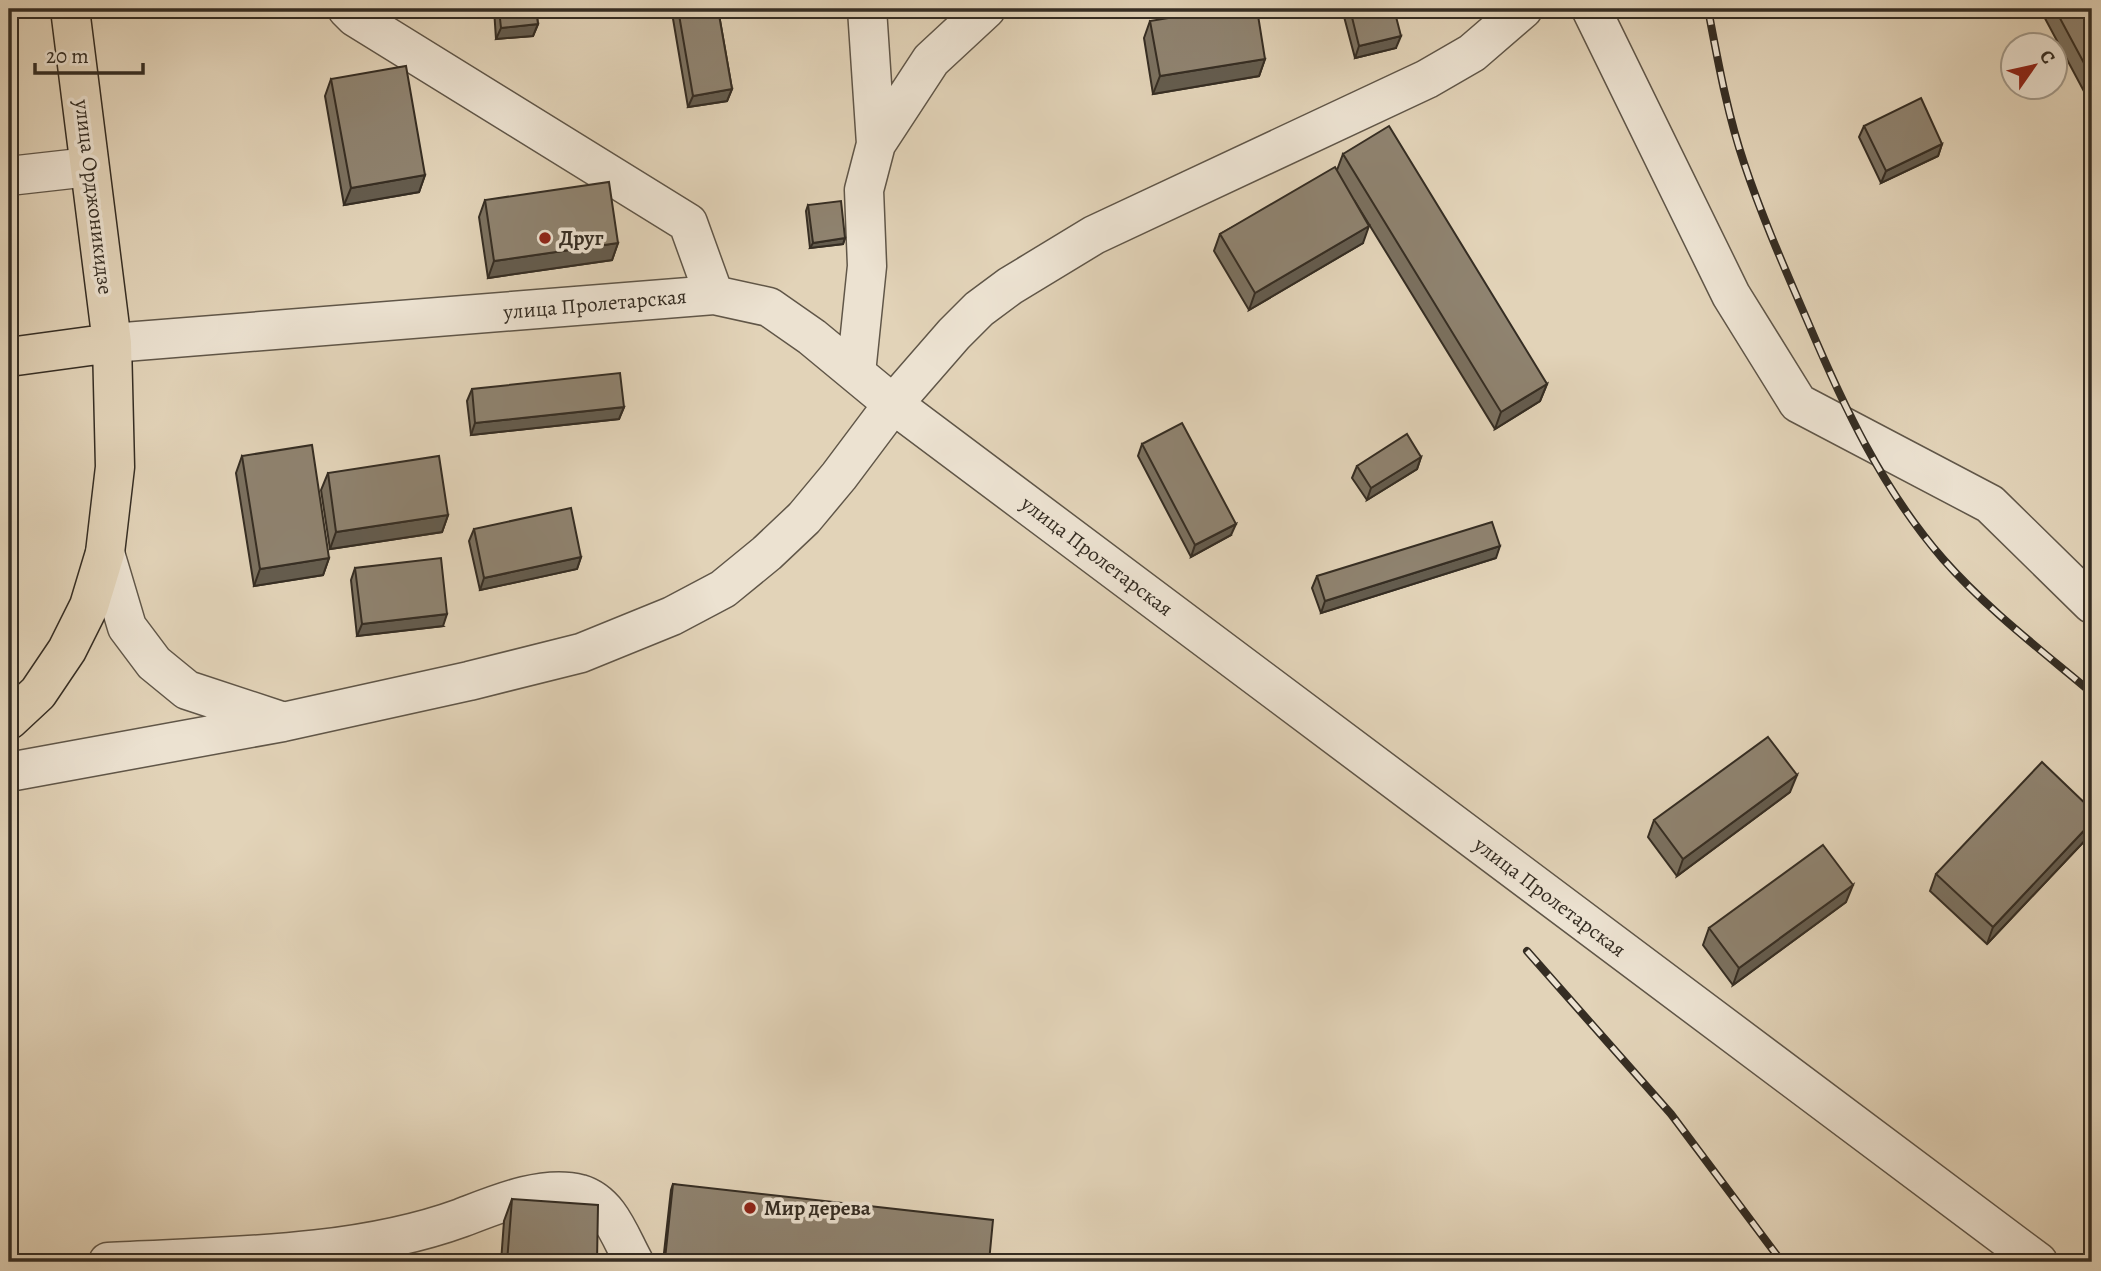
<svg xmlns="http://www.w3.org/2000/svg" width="2101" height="1271" viewBox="0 0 2101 1271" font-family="Alegreya,serif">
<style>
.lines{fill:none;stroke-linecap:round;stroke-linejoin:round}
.minor-casing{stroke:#605648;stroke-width:41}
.major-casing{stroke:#352d23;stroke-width:41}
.minor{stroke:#ece2d1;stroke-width:38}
.major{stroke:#e2d3b8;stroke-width:38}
.rail-casing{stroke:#352d23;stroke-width:8}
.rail{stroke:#ece2d1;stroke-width:5;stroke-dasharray:16;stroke-linecap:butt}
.wall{fill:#7b7160;stroke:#352d23;stroke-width:2}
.shaded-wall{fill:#645c4e;stroke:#352d23;stroke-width:2}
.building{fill:#8f8370;stroke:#352d23;stroke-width:2}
.poi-dot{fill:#8f2418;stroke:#ece2d1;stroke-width:2.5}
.labels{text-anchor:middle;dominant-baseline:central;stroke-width:7;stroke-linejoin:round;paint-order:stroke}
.street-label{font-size:21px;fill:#352d23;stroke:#ece2d1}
.poi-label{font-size:21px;font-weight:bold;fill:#352d23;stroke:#ece2d1;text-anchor:start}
</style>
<rect width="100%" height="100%" fill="#e2d3b8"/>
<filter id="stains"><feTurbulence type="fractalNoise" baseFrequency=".00286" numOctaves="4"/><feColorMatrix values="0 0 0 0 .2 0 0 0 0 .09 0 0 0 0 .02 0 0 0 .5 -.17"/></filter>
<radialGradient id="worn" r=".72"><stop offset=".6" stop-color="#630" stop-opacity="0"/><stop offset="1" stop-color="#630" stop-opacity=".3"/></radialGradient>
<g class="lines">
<g class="minor-casing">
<path id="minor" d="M347,9L355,17L688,223L714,295
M1591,9L1731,295L1798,403L1990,504L2092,604
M876,144L931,60L986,9
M9,176L89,167
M112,343L714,295L769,307L812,337L893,404L2038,1262
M856,373L867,266L864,190L876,144L867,9
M105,553L127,627L154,663L187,690L278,720
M9,772L283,722L469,681L581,653L672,616L723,589L767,553L804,518L839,476L893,404L954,334L979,309L1010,286L1094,235L1427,79L1472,53L1523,9
M108,1262C222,1256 354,1257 461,1218C495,1205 543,1184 580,1194C610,1203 620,1237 634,1262"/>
</g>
<g class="major-casing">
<path id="major" d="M9,357L112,343
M9,720L38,693L67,650L89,606L105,553L115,467L112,343L70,9"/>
</g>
<use href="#minor" class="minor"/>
<use href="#major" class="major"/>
<g class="rail-casing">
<path id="rail" d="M1708,9C1718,61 1727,113 1744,163C1762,217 1785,269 1807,320C1843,405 1882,489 1943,559C1987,609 2041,650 2092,693
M1527,951L1671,1114L1782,1262"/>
</g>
<use href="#rail" class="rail"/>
</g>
<path class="wall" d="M494,9H536L538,24L533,36L496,39Z
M674,9H718L732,89L727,101L688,107L672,13Z
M1342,9H1394L1396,48L1355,58Z
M2040,9H2092V95L2087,97Z
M1150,21L1265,59L1259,76L1153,94L1144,38Z
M331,79L425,175L419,192L344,205L325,96Z
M1864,126L1942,144L1938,156L1881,183L1859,137Z
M1343,154L1547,384L1540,401L1495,429L1354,200L1363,243L1249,310L1214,251L1220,234L1337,170Z
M485,200L618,243L612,260L488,278L479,217Z
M808,205L845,238L843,244L810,248L806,211Z
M472,389L624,407L619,419L471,435L467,401Z
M1142,444L1231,535L1191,557L1138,456Z
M242,456L329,558L323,575L254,586L236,473Z
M1421,457L1417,469L1367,500L1352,478L1357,466Z
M328,473L448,515L442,532L330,549L321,490Z
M474,529L581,557L577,569L480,590L469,541Z
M1496,558L1321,613L1312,588L1317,576Z
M355,568L443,626L357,636L351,580Z
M1790,792L1677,876L1648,837L1654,820Z
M2092,833L1987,944L1930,891L1936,874Z
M1846,902L1733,985L1703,945L1709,928Z
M673,1184L989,1262H663L671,1190Z
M512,1199L597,1262H501L504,1221Z"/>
<path class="shaded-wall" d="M538,24L533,36L496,39L501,28Z
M1401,36L1396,48L1355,58L1359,46Z
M1265,59L1259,76L1153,94L1160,76Z
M2092,84V95L2087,97Z
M732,89L727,101L688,107L693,96Z
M1942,144L1938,156L1881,183L1886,171Z
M425,175L419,192L344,205L351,188Z
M1369,226L1363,243L1249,310L1255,293Z
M845,238L843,244L810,248L813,243Z
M618,243L612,260L488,278L494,261Z
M1547,384L1540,401L1495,429L1501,412Z
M624,407L619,419L471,435L475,423Z
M1421,457L1417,469L1367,500L1371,488Z
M448,515L442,532L330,549L336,532Z
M1236,524L1231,535L1191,557L1195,545Z
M1500,546L1496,558L1321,613L1325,601Z
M581,557L577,569L480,590L484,578Z
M329,558L323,575L254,586L260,569Z
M447,614L443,626L357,636L362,624Z
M1797,775L1790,792L1677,876L1683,859Z
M2092,822V833L1987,944L1993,927Z
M1853,885L1846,902L1733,985L1739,968Z
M665,1259L694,1262H664Z"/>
<path class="building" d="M499,9H536L538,24L501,28Z
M678,9H718L732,89L693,96Z
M1223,9H1257L1265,59L1160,76L1150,21Z
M1350,9H1394L1401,36L1359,46Z
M2055,9H2092V78Z
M406,66L425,175L351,188L331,79Z
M1921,98L1942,144L1886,171L1864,126Z
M1389,126L1547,384L1501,412L1343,154Z
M1335,167L1369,226L1255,293L1220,234Z
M609,182L618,243L494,261L485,200Z
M841,201L845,238L813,243L808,205Z
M620,373L624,407L475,423L472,389Z
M1182,423L1236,524L1195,545L1142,444Z
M1407,434L1421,457L1371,488L1357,466Z
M312,445L329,558L260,569L242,456Z
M439,456L448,515L336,532L328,473Z
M571,508L581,557L484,578L474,529Z
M1492,522L1500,546L1325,601L1317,576Z
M441,558L447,614L362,624L355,568Z
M1768,737L1797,775L1683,859L1654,820Z
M2042,762L2092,810V822L1993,927L1936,874Z
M1823,845L1853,885L1739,968L1709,928Z
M673,1184L993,1220L989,1262H694L665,1259Z
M512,1199L598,1205L597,1262H507Z"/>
<g class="poi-dot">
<circle cx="545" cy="238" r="7"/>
<circle cx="750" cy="1208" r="7"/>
</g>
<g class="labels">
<g class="street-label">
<text transform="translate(94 197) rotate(83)">улица Орджоникидзе</text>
<text transform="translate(595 304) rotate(-5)">улица Пролетарская</text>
<text transform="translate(1097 556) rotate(37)">улица Пролетарская</text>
<text transform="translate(1550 897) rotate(37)">улица Пролетарская</text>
</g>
<g class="poi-label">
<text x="559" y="238">Друг</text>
<text x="764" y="1208">Мир дерева</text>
</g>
</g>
<rect width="2101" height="1271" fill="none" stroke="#e2d3b8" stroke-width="35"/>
<rect x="10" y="10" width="2080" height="1250" fill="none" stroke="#352d23" stroke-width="3.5"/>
<rect x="18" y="18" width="2066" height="1236" fill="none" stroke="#352d23" stroke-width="2"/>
<g transform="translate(2034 66) rotate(56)"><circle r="33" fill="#ece2d1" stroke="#a39a8b" stroke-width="2"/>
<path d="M0-5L12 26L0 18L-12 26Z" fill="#8f2418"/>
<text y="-10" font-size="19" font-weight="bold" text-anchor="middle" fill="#352d23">С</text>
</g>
<path d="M35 63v10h108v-10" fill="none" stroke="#352d23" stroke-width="3.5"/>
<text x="46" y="63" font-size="21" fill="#352d23" stroke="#ece2d1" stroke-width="5" paint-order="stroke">20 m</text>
<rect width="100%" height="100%" filter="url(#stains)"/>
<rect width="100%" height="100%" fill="url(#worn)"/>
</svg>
